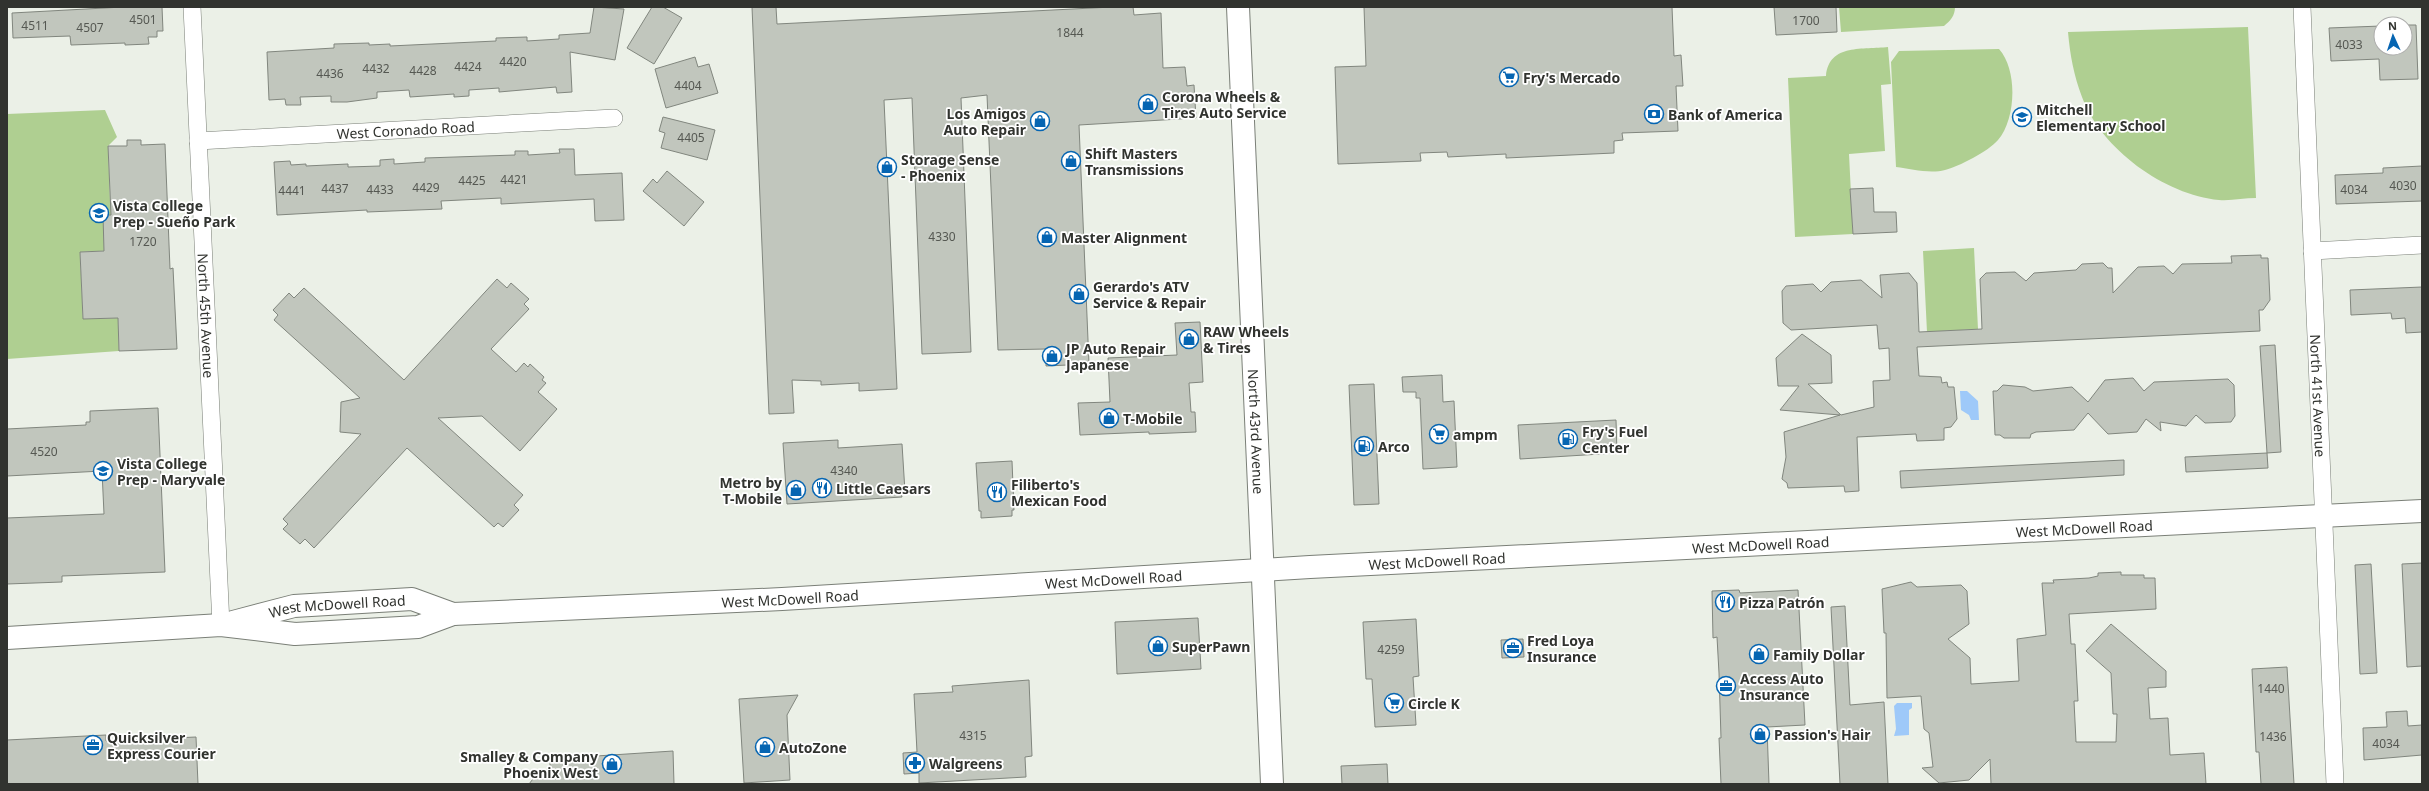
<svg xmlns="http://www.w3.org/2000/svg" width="2429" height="791" viewBox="0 0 2429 791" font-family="'Noto Sans',sans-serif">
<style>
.green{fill:#afcf91}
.water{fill:#9ec9f9}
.building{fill:#c1c6bd;stroke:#81867e}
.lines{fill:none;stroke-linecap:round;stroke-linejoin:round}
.minor-casing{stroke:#7a7f77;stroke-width:18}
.secondary-casing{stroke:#7a7f77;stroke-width:24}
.primary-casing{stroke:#7a7f77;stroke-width:24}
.minor{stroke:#fff;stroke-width:17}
.secondary{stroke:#fff;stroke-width:22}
.primary{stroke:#fff;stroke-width:22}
.labels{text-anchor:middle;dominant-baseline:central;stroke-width:3.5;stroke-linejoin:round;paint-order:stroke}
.number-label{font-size:12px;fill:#555852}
.poi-label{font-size:14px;font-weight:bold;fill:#31332f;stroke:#fff;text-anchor:start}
.street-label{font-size:14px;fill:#31332f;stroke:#fff}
</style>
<rect width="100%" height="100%" fill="#ebf0e7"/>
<path class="green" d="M1839,7H1955C1955,16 1950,21 1944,26L1841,32Z
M2248,27L2256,198C2244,198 2231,201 2219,200C2165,195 2101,149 2082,97C2074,76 2070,55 2068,32Z
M1888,47L1891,84L1881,85L1885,151L1849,154L1853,234L1795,237L1788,78L1826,76C1829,43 1864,50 1888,47Z
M1999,49C2018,70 2016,119 1998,140C1989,151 1958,167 1945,170C1930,174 1911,169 1896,167L1891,62L1899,51Z
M105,110L117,137L108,146L110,201H115L118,250L80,252L83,319L118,318L119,351L7,359V114Z
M1974,248L1978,329L1927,332L1923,251Z"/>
<path class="water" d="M1960,391H1967L1978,401L1979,420H1971L1969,415L1961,410Z
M1897,703H1912V708L1909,710V735L1894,736L1896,729L1894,706Z"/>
<path class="building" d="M123,7H162L163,31H157V37H148L149,44L125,45V43L71,45L70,36L13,38L12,13Z
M594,7L624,9L615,60L570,52L572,92L557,93L556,87L499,92V88L469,90V96L454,97V94L410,97L409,90L377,92V98L347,102H331V96L300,97L301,105H286L285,99L269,100L267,52L334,48V44L369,43V45L390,44V46L496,41V38L527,37V41L559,39V35L590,33Z
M652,7H663L682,18L654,64L627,48Z
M752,7H776L777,24L1112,7H1133L1134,15L1161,13L1163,68L1185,67L1187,86L1194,85L1196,118L1079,125L1089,364L1046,366V349L998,350L987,95L961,98L971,352L922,354L912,98L884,100L897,389L859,391V383L821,385V381L792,380L794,413L769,414Z
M1364,7H1672L1674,56L1681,55L1683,86H1676L1678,131L1622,133L1623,140L1614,141V153L1506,158V154L1448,157L1447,152L1420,153L1421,161L1338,164L1335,67L1366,66Z
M1774,7H1836L1837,32L1776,35Z
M2405,25H2416L2418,79L2380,80L2379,59L2331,61L2329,28L2381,26V48H2405Z
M695,57L698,67L709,64L718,93L666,108L655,69Z
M663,117L715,130L707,160L661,148L665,133L659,131Z
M127,140H141V145L165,144L170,269L173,268L177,349L119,351L118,318L83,319L80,252L104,251L103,215H111L108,146H127Z
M559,149H574L575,175L622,173L624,220L595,221L594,199L501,204V198L441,201L442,209L367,212V210L277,215L274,162L290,161L291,165L306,164V166L348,164V167L380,166V160L394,159V164L425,162V158L515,155V151H528V155L560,153Z
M2422,166V201L2336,204L2335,175L2383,173V168Z
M667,171L704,202L684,226L643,191L653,179L657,183Z
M1873,188L1874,212H1896L1897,232L1853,234L1850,189Z
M2261,255V258H2268L2270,300L2263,310H2259L2260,331L1917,347L1919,376L1941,377L1942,383L1947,382L1948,387H1954L1957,419L1951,427L1944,428V440L1917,441L1916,434L1857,437L1859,491L1845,492L1844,486L1788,488L1787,483L1782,479L1786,457L1784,432L1840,415L1780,410L1799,386H1778L1776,358L1802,334L1831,355L1832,383L1808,384L1841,415L1874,407L1873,381L1890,380L1889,348L1879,349L1877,325L1791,330L1783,323L1782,291L1786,286L1813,284L1821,292L1831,282L1861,280L1882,298L1880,275L1909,273L1917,283L1919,332L1982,329L1980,279L1986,273L2015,272L2026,281L2034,273L2076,270L2082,264L2103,263L2108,268H2112L2113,293L2138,267L2164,266L2173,274L2182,264L2232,263L2231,256Z
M497,279L507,288L511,283L529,299L524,304L529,309L491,349L516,372L524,363L528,367L530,364L544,377L542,380L546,383L538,392L557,409L520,451L482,416L438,418L523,495L514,505L519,510L503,527L498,523L494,527L407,448L314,548L305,539L300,544L283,529L288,524L283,519L361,434L340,432L341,402L360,398L274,320L278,315L273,310L289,293L294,298L304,288L404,380Z
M2422,287V332L2406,333L2405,318L2392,319L2391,313L2351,315L2350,290Z
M1200,322L1203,382L1189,383L1191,412H1195L1196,432L1149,434V432L1080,435L1078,403L1110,402L1108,358L1177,355L1175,323Z
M2275,345L2281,452L2267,453L2260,346Z
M1442,375L1443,402L1454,401L1457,467L1423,469L1420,398H1416V392H1403L1402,377Z
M2133,378L2144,391L2154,382L2228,379L2234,385L2235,416L2231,422L2205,423L2196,415L2186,426L2160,422L2161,431L2146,419L2137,432L2108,434L2088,413L2074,430L2036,432L2031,434L2030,438H2004L2000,435H1995L1993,391H1997L2003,385L2025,387L2033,391L2072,387L2088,402L2105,380Z
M1374,384L1379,504L1354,505L1349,385Z
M158,408L165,572L62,576V582L7,584V518L104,514L102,471L7,476V429L86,425V422H90V411Z
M1616,420L1617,453L1520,459L1518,425Z
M838,440V448L902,444L905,492H901L902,497L787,504L783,443Z
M2267,453L2268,468L2186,472L2185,457Z
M2124,460V475L1901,488L1900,471Z
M1012,461L1014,510H1012V516L981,518V511H979L976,463Z
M2422,563V666L2407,667L2402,564Z
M2371,564L2377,673L2360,674L2355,565Z
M2121,572V575H2144V578H2155L2156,609L2069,614L2071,644H2075L2078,701H2074L2076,742H2116L2117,714H2113L2111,673L2086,651L2111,624L2166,671V687L2148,688L2150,719L2168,718L2170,755L2204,753L2206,784H1991L1990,759L1969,780L1939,783L1922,768L1933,767L1929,733L1924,729L1921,696L1887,698L1886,633H1884L1882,589L1911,582L1917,587L1961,585L1967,591L1969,624L1948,639L1970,658L1971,684L2019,681L2017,639L2046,635L2042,583H2054L2053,580L2089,578L2098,576V573Z
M1739,590L1740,593L1798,590L1805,725L1767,727L1769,784H1721L1719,738H1721L1719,673L1717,637L1713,638L1712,591Z
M1845,606L1850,705L1884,702L1888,784H1840L1831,607Z
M1198,618L1201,669L1117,674L1115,622Z
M1416,619L1419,676L1413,677L1416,725L1375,727L1372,679H1366L1363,622Z
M1523,639L1524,657L1502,658L1501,640Z
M2287,667L2294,784H2261L2259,752H2256L2252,669Z
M1029,680L1032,756L1025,757L1026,777L919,783V773L904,774L903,753L917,752L914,694L953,692L952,686Z
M798,695L787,715L790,780L744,783L739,699Z
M2407,711L2408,726L2422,725V755L2364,760L2363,728L2387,727L2386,712Z
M106,735V741L196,737L198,784H7V740Z
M673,751L674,784H529L540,770H550V759Z
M1387,764L1388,784H1342L1341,766Z"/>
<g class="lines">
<g class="minor-casing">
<g id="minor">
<path id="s1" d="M192,7L221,625"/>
<path id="s2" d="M2302,7L2335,784"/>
<path id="s3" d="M198,141L614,118"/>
<path d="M2312,251L2422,245"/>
</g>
</g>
<g class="secondary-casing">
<g id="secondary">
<path id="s4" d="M1238,7L1272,784"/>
</g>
</g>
<g class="primary-casing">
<g id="primary">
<path id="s5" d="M233,622L294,606L412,599L453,614"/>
<path id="s6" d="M7,638L221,625L295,634L418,627L453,614L782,599L1310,567L2422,511"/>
</g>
</g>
<use href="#minor" class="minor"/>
<use href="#secondary" class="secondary"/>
<use href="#primary" class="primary"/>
</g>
<defs>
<g id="supermarket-ring" transform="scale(1)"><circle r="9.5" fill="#fff" stroke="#0665b2" stroke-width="1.5"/><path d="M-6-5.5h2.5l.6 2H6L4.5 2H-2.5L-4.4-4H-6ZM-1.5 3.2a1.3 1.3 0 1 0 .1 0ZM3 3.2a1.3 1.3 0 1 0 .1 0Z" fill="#0665b2"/></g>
<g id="shop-ring" transform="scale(1)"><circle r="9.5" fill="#fff" stroke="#0665b2" stroke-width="1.5"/><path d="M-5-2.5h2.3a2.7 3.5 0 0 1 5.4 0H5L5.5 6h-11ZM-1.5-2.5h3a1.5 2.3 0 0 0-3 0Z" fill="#0665b2"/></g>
<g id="bank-ring" transform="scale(1)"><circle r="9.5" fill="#fff" stroke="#0665b2" stroke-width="1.5"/><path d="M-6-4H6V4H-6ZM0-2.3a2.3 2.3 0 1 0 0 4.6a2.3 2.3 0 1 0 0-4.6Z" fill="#0665b2"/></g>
<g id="school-ring" transform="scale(1)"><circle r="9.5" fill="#fff" stroke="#0665b2" stroke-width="1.5"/><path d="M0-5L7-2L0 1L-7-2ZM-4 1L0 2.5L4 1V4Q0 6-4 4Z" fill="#0665b2"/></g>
<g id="fuel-ring" transform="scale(1)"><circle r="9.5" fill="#fff" stroke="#0665b2" stroke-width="1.5"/><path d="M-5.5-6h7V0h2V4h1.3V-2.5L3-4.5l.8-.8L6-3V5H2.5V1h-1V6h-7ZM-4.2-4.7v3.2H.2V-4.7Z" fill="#0665b2"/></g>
<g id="restaurant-ring" transform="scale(1)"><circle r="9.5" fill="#fff" stroke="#0665b2" stroke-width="1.5"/><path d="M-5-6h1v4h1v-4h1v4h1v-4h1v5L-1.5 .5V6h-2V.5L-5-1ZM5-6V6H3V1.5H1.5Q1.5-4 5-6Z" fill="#0665b2"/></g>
<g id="office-ring" transform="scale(1)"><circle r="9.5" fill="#fff" stroke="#0665b2" stroke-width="1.5"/><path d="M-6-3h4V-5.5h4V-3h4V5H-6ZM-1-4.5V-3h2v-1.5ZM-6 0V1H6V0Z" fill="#0665b2"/></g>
<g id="pharmacy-ring" transform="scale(1)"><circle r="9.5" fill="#fff" stroke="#0665b2" stroke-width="1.5"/><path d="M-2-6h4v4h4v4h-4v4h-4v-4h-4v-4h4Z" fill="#0665b2"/></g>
</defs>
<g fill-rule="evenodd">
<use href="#supermarket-ring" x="1509" y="77"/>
<use href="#shop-ring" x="1148" y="104"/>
<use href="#bank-ring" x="1654" y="114"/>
<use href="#school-ring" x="2022" y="117"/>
<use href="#shop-ring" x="1040" y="121"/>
<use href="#shop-ring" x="1071" y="161"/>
<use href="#shop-ring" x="887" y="167"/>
<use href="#school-ring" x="99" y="213"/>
<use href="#shop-ring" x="1047" y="237"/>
<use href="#shop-ring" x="1079" y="294"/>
<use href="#shop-ring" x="1189" y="339"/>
<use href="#shop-ring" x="1052" y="356"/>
<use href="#shop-ring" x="1109" y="418"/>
<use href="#supermarket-ring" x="1439" y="434"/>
<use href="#fuel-ring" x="1568" y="439"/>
<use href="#fuel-ring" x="1364" y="446"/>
<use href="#school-ring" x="103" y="471"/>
<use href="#restaurant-ring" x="822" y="488"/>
<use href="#shop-ring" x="796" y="490"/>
<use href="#restaurant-ring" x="997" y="492"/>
<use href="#restaurant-ring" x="1725" y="602"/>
<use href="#shop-ring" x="1158" y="646"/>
<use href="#office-ring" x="1513" y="648"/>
<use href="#shop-ring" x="1759" y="654"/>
<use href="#office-ring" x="1726" y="686"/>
<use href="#supermarket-ring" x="1394" y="703"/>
<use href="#shop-ring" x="1760" y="734"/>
<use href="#office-ring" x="93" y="745"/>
<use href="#shop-ring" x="765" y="747"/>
<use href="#pharmacy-ring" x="915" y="763"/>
<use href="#shop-ring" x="612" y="764"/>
</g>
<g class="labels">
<g class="number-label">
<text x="143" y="19">4501</text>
<text x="1806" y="20">1700</text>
<text x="35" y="25">4511</text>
<text x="90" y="27">4507</text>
<text x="1070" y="32">1844</text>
<text x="2349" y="44">4033</text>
<text x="513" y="61">4420</text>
<text x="468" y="66">4424</text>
<text x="376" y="68">4432</text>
<text x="423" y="70">4428</text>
<text x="330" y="73">4436</text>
<text x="688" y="85">4404</text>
<text x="691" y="137">4405</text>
<text x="514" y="179">4421</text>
<text x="472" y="180">4425</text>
<text x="2403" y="185">4030</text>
<text x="426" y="187">4429</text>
<text x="335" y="188">4437</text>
<text x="380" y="189">4433</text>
<text x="2354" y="189">4034</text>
<text x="292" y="190">4441</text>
<text x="942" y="236">4330</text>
<text x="143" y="241">1720</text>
<text x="44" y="451">4520</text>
<text x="844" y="470">4340</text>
<text x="1391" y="649">4259</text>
<text x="2271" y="688">1440</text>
<text x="973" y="735">4315</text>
<text x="2273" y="736">1436</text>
<text x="2386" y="743">4034</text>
</g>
<g class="poi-label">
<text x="1523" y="77">Fry's Mercado</text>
<text x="1162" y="96">Corona Wheels &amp;<tspan x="1162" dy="16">Tires Auto Service</tspan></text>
<text x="2036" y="109">Mitchell<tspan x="2036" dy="16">Elementary School</tspan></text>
<text x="1026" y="113" text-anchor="end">Los Amigos<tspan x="1026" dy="16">Auto Repair</tspan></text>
<text x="1668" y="114">Bank of America</text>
<text x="1085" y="153">Shift Masters<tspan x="1085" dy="16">Transmissions</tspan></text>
<text x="901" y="159">Storage Sense<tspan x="901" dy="16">- Phoenix</tspan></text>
<text x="113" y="205">Vista College<tspan x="113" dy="16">Prep - Sueño Park</tspan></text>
<text x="1061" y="237">Master Alignment</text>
<text x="1093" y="286">Gerardo's ATV<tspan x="1093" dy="16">Service &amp; Repair</tspan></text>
<text x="1203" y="331">RAW Wheels<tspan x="1203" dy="16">&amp; Tires</tspan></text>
<text x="1066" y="348">JP Auto Repair<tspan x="1066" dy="16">Japanese</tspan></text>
<text x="1123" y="418">T-Mobile</text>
<text x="1582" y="431">Fry's Fuel<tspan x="1582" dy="16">Center</tspan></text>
<text x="1453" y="434">ampm</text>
<text x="1378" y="446">Arco</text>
<text x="117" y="463">Vista College<tspan x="117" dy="16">Prep - Maryvale</tspan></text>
<text x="782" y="482" text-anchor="end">Metro by<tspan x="782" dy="16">T-Mobile</tspan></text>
<text x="1011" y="484">Filiberto's<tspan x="1011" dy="16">Mexican Food</tspan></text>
<text x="836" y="488">Little Caesars</text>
<text x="1739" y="602">Pizza Patrón</text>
<text x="1527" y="640">Fred Loya<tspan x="1527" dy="16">Insurance</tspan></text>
<text x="1172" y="646">SuperPawn</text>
<text x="1773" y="654">Family Dollar</text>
<text x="1740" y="678">Access Auto<tspan x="1740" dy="16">Insurance</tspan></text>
<text x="1408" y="703">Circle K</text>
<text x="1774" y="734">Passion's Hair</text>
<text x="107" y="737">Quicksilver<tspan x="107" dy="16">Express Courier</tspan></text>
<text x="779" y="747">AutoZone</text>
<text x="598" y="756" text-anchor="end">Smalley &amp; Company<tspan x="598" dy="16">Phoenix West</tspan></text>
<text x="929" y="763">Walgreens</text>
</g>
<g class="street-label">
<text stroke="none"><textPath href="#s3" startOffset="208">West Coronado Road</textPath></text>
<text stroke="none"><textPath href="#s1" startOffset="309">North 45th Avenue</textPath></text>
<text stroke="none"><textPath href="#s2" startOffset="389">North 41st Avenue</textPath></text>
<text stroke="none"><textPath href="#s4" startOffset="425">North 43rd Avenue</textPath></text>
<text stroke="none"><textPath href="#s6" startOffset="2083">West McDowell Road</textPath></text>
<text stroke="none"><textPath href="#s6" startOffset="1759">West McDowell Road</textPath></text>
<text stroke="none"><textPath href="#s6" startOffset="1435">West McDowell Road</textPath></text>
<text stroke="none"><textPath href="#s6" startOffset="1111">West McDowell Road</textPath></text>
<text stroke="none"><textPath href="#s6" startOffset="787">West McDowell Road</textPath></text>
<text stroke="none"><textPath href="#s5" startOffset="106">West McDowell Road</textPath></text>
</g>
</g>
<rect width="2429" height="791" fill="none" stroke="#31332f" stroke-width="16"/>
<g transform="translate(2393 36) rotate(357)"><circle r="19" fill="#ffffff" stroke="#adadac"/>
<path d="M0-3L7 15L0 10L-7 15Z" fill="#0665b2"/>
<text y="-6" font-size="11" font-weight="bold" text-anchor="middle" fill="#31332f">N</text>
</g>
</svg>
